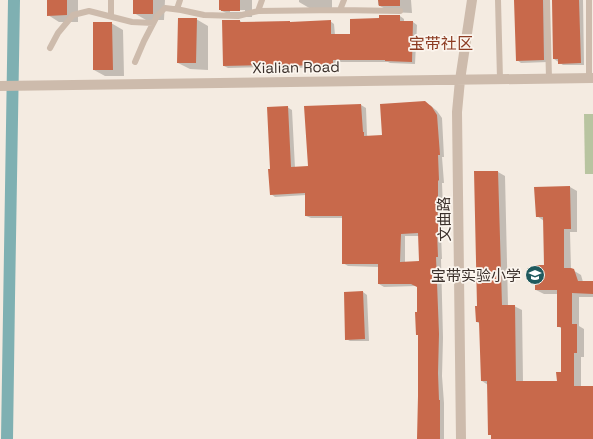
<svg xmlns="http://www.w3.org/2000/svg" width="593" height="439" viewBox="0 0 593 439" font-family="'Space Grotesk','Noto Sans SC',sans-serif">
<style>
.green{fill:#b8c4a0}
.water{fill:#7fb0b2}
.shadow{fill:#0003;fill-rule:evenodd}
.building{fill:#c8694b;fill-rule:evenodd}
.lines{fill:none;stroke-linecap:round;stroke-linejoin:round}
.service{stroke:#cdbbac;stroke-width:6}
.tertiary{stroke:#cdbbac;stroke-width:10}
.labels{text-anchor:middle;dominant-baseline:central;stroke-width:3.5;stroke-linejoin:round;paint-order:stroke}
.street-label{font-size:15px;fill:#3b302b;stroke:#fbf5ee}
.poi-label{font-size:15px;fill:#3b302b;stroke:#fbf5ee;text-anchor:end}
.neighbourhood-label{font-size:16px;fill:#8c3b22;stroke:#fbf5ee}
</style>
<rect width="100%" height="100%" fill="#f4ebe1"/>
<path class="green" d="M584,114H593V174H585Z"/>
<path class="water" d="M8,0H20L15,298L13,439H1L6,126Z"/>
<path class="shadow" d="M48,0H78V22H59L48,15Z
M134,0H165L164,20H146L134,13Z
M220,0H252V17H234L220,10ZM230,10H245V12H230Z
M299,0H332V10L311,9L299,2Z
M378,0H411L412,13L391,12L378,5Z
M515,0H548V62L521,63L517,60Z
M553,0H583L584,65H563L554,59Z
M380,16H400L404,19V22H413L417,25L415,64L390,63L388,62H336L337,66L295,68V70H274L269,68V67L228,68L224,66L240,21L243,23L289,22L292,23L330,21L334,24L335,35H351L380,19Z
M196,19L208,26V70L190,69L178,63Z
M111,23L123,30L124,76H105L94,70Z
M361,105L366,108L367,135L368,137L383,136L430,105L437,111L442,118L444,157H442L444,183H442L443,209H442L443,234H441L442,259H441L443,338L442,376L444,403V439H418L419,335L417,334L418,313V287L416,286L384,287L379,284V267L348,266L343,263V218H311L306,216V195L275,197L271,194V170L287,107L292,110L295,168L309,167L305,107ZM405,236H419L420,262L405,263Z
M475,172H498L505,176L508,306H514L522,310L523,382H558L562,373V329L558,326V294H544L536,290L545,266L544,221L537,216L570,187L577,191V232H570L571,269L581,275L583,282H593V297H579V326L584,329V357H581V387H593V439H492V436L489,434L488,385L482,381L480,324L477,322L478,307Z
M363,292L367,295L369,341H350L346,339L345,293Z"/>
<path class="building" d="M47,0H67V15L47,16Z
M133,0H153V14H133Z
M219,0H240V11H221V10H219Z
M378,0H400V6H379Z
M514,0H543L544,60L516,61Z
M552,0H579L581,63L558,64V59H553Z
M379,15H400V21H413L412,62L385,61V60H333V64L291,66V68H268V65L223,66L222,20H240V22L290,21V22L331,20V34H350V19L379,18Z
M178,18H197L196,63H177Z
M93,22H112L113,70H93Z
M425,101L432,107L437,115L440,155H438L439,180L438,181V207H437L439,232H437L438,257H436L439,334L438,373L439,400H440V439H417L418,396V335H416L415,312H417V287L411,284H378V264H342V216H305V193L270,195L268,169H270L267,107L288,106L291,167L308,166L304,106L361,104L363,132H364V136L382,135L380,104ZM418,233L419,261L400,262L401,234Z
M474,171H498L502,305H515L516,381H557L556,372H561V327H557V290H535V265H544L543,217H536L534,187L570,186L571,229H564V268H571L574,269L578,281H593V294L572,293V324H577V353H574V386H593V439H491V435H488L487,381H481L479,322H476L475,306H477Z
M363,291L365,339L345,340L344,292Z"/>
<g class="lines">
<path class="service" d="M498,0L500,79
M547,0L549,78
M589,0V78
M177,9L180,0
M340,10L344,0
M258,11L262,0
M111,16V0
M50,48L58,33L73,15L89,11L132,22L153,23
M135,62L144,41L157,16L165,8L181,10L204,15L238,16L258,11L340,10L400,11"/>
<path class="tertiary" d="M0,86L593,78
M461,439L457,112L460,80L472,0"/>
</g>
<defs>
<g id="school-disc" transform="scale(1)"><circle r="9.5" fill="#1f5a5e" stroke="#fbf5ee"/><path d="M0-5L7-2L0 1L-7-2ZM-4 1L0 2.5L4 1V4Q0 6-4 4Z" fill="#fff"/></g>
</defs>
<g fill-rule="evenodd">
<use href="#school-disc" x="535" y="275"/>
</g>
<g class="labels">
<g class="street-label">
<text transform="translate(296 67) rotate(-1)">Xialian Road</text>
<text transform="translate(444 219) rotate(-91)">文曲路</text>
</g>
<g class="poi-label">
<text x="521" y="275">宝带实验小学</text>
</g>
<g class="neighbourhood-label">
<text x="441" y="43">宝带社区</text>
</g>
</g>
</svg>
